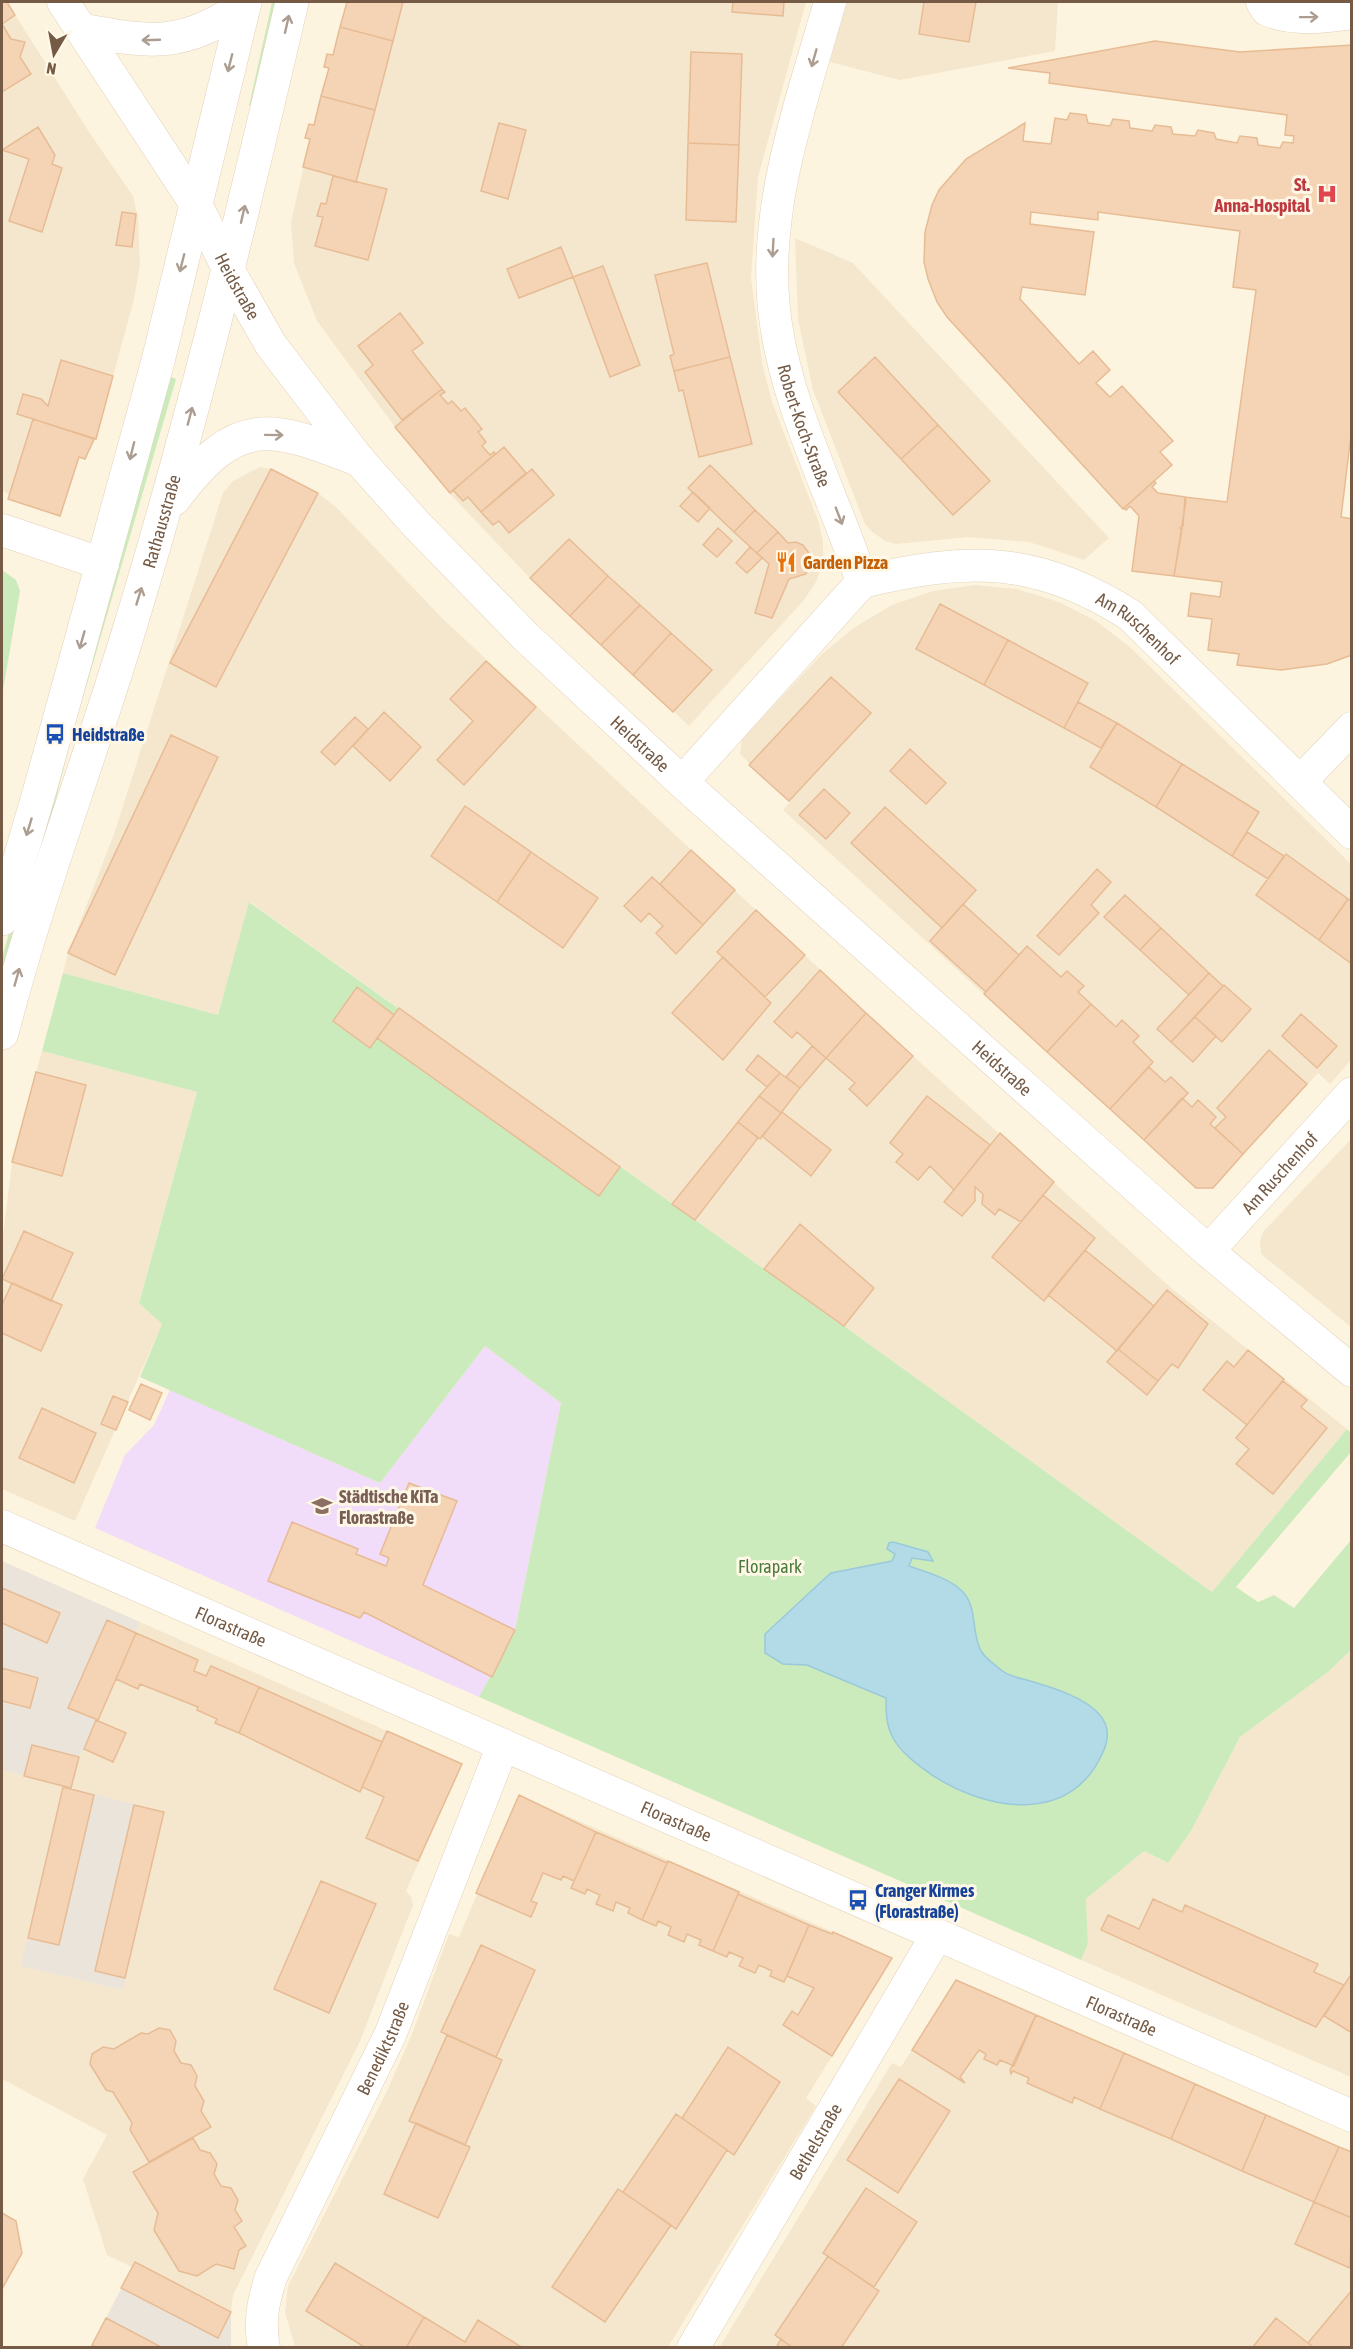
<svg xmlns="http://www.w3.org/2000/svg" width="1353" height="2349" viewBox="0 0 1353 2349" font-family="'Asap Condensed',sans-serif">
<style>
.residential{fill:#f5e7cd}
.industrial{fill:#ebe4db}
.education{fill:#f1dcf9}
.green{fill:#ccebbd}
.water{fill:#b3dbe7;stroke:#99c9da;stroke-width:1.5}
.building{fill:#f4d4b5;stroke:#e7bc95;stroke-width:1.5}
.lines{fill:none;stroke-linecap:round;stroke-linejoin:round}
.minor-casing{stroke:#e1d1bb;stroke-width:33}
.tertiary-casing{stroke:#e1d1bb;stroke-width:34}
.minor{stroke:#fff;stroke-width:32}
.tertiary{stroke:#fff;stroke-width:33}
.oneway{stroke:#ac9d90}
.labels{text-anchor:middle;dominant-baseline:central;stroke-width:6;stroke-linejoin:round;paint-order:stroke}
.health-label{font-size:18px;font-weight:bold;fill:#be3a42;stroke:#fff8e6;text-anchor:end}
.street-label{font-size:18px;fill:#755b46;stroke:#fff8e6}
.food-label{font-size:18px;font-weight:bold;fill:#c56008;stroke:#fff8e6;text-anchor:start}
.transit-label{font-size:18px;font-weight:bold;fill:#164399;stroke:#fff8e6;text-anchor:start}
.education-label{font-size:18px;font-weight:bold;fill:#785e54;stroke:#fff8e6;text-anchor:start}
.park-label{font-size:18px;fill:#4a7b3d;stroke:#fff8e6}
</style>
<rect width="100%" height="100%" fill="#fdf4df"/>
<path class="residential" d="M2,2H7L89,132L133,196L138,217L140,265L134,299L96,439L85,459L79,457L60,516L8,499L9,494L2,491Z
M347,2H806L758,177L751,278L762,363L772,402L819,523L823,542V563L816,582L804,600L689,726L530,578L448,492L395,427L317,321L294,263L291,222L310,139L305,138L309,124L314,125L329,69L324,67L327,54H333Z
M847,2H1058L1055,51L900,80L830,62Z
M795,238L853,263L1109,538L1084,560L1029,542L968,537L896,544L885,541L871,531L865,524L813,390L798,319Z
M260,467L271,469L318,493L335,506L443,619L913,1056L1170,1287L1347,1429L1212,1592L844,1326L250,902L218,1015L63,973L68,953L114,834L223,493L233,481Z
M975,585L1017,589L1059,602L1096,621L1130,647L1351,864V1060L1330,1084L1318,1073L1213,1188H1196L1047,1052L783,810L790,802L740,754L742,739L822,654L855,627L892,605L933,591Z
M42,1051L197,1092L139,1302L162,1324L75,1521L2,1489V1244L12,1162Z
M1351,1139V1327L1261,1254L1260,1241L1263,1232Z
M140,1622L462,1764L406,1891L411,1897L413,1905L360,2041L233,2295L231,2312L135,2262L132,2267L107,2255L83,2179L107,2135L2,2079V1770L63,1786L22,1966L123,1990L164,1813L71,1788L79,1757L84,1749L125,1733L98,1720Z
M1351,1650V2077L1081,1960L1088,1944L1086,1899L1144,1851L1167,1863L1191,1831L1240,1737L1328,1672Z
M519,1795L893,1958L806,2098L816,2106L668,2347H295L285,2312L288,2286L387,2091L412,2034L449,1934L459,1937Z
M956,1980L1351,2152V2347L719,2348L892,2063L901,2067Z"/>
<path class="industrial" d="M2,1561L140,1622L98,1720L126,1733L113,1762L84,1749L79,1757L71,1788L164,1812L123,1990L21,1966L63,1786L2,1770Z
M135,2262L231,2312V2347L97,2348L92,2345Z"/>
<path class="education" d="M485,1346L561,1403L515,1630L479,1697L95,1528L125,1455L154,1425L170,1390L380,1483Z"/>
<path class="green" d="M272,2H284L259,108L249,106Z
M166,375L176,379L72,735L47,834L2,988V958Z
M2,570L16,580L20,591L2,696Z
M249,902L844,1326L1212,1592L1347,1429L1351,1433V1452L1236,1587L1258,1602L1274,1595L1294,1608L1351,1540V1650L1328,1672L1240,1737L1191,1831L1168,1863L1144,1851L1086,1899L1088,1944L1081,1960L479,1697L515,1630L561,1403L485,1346L380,1483L140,1377L162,1324L139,1303L197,1092L42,1051L63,973L218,1015Z"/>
<path class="water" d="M893,1542L928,1552L933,1561L912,1558L909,1566C926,1572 949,1578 962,1591C978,1607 971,1633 981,1651C986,1659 994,1664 1001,1670C1010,1677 1020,1678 1030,1681C1051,1687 1084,1697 1099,1714C1109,1725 1109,1739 1103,1752C1071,1826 987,1811 932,1775C918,1765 901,1753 893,1738C886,1725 886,1712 886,1698L807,1665L783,1664L765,1653V1634L822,1581L831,1573L892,1561L895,1554L887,1549L889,1543Z"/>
<path class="building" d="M2,2H7L15,15L2,24Z
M347,2H403L393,41L340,27Z
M733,2H784L783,16L732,12Z
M924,2H976L969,42L919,34Z
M2,24L11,39L25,42L20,57L31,74L2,92Z
M340,27L393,41L375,110L321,96L329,68L324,67L327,54L333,55Z
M1155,41L1240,52L1352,45V427L1341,517L1352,519V655L1327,664L1281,670L1237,665L1239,654L1208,650L1212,619L1188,616L1191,593L1220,597L1222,582L1174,576L1182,529L1180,528L1183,526L1185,497L1227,502L1256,290L1233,287L1240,231L1098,212V220L1031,212L1030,224L1094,232L1085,295L1022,287L1020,299L1079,364L1093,351L1110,370L1096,383L1110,397L1122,386L1173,441L1160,452L1172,465L1123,509L947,317L937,302L928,279L924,262L925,232L932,205L939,190L966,159L1025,123L1023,141L1051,144L1055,118L1067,120L1070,113L1086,115L1088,123L1110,126L1113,119L1129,121L1130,128L1152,131L1155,125L1171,127L1173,134L1195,136L1198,130L1214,133L1216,139L1237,143L1240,136L1257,138L1258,145L1280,148L1283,142L1293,143L1294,136L1285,135L1287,115L1049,83L1050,73L1008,68Z
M691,52L742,54L739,145L688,143Z
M321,96L375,110L356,182L303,167L310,139L305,138L309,124L314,125Z
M499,123L526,130L508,199L481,191Z
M38,127L55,155L52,164L62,168L42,232L9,221L29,159L2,150Z
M688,143L739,145L736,222L686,220Z
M333,176L387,189L368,260L315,246L323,217L317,216L321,203L326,204Z
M122,212L136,214L132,247L116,245Z
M561,247L573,277L519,298L507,269Z
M707,263L730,357L674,371L670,356L674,354L655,275Z
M603,266L640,365L610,377L573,277Z
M400,313L423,343L412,351L442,389L402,420L365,372L373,365L358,346Z
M730,357L752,444L699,457L683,390L679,391L674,371Z
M875,357L938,425L901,459L838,392Z
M61,360L113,376L96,439L17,414L23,394L41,399L48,406Z
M442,389L445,392L440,395L448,404L452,401L461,411L465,408L482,429L478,432L486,442L482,446L490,455L494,452L495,454L450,493L395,427Z
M33,419L94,439L85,459L79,457L60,516L8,499Z
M938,425L990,481L953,515L901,459Z
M504,447L526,473L481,512L468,497L463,501L453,490Z
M710,465L755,510L734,532L688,488Z
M271,469L318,493L216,687L170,663Z
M532,469L554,495L509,533L499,521L493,525L481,512Z
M1154,481L1156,483L1152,487L1158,493L1185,497L1186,500L1174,576L1132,571L1139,516L1130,506L1126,510L1124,508Z
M693,492L710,508L698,522L680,506Z
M755,510L778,532L757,553L734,532Z
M718,528L732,541L717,557L703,545Z
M778,532L788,543L796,542L803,545L809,553L811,561L806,574L789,579L772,618L755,613L769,564L757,553Z
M569,539L608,576L570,616L530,578Z
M750,547L762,558L747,573L736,563Z
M608,576L640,605L601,645L570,616Z
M940,604L1008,640L984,685L916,649Z
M640,605L671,633L633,675L601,645Z
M671,633L712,670L673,712L633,675Z
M1008,640L1088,683L1064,728L984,685Z
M486,661L536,707L464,785L437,760L473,721L450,699Z
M831,677L871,713L789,801L749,765Z
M1078,702L1117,723L1101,748L1064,728Z
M384,712L421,747L390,781L353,746Z
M355,717L368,729L335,765L321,752Z
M1117,723L1182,764L1156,807L1090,767Z
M171,735L218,757L115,975L68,953Z
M910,749L946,783L926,804L890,771Z
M1182,764L1259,812L1232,856L1156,807Z
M824,789L850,813L826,839L799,815Z
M465,806L531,852L497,902L431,856Z
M885,807L976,890L942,928L851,843Z
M1247,832L1284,856L1268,879L1232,856Z
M691,850L735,890L703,925L660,884Z
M531,852L598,898L563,948L497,902Z
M1286,854L1348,899L1319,940L1256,895Z
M1097,869L1111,882L1091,905L1099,913L1059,955L1037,936Z
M652,877L703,925L676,954L656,933L663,926L649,913L641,922L624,906Z
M1125,895L1161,928L1140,950L1104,917Z
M1348,899L1352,901V964L1319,940Z
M963,904L1019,955L986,992L930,941Z
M756,910L805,955L765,997L717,952Z
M1161,928L1209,973L1189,995L1140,950Z
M1027,946L1061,977L1067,971L1084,986L1078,992L1091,1004L1047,1052L984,994Z
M723,957L771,1003L723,1060L672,1013Z
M820,970L866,1013L826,1058L797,1032L792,1038L774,1022Z
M1209,973L1223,986L1171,1042L1157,1029Z
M1224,985L1251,1009L1222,1042L1195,1017Z
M357,987L394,1015L370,1048L333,1021Z
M1091,1004L1116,1027L1122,1020L1139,1036L1133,1042L1153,1062L1110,1109L1047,1052Z
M399,1008L620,1167L599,1196L377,1038Z
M866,1013L913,1056L867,1106L849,1089L855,1083L826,1058Z
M1301,1014L1337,1046L1317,1068L1282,1036Z
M1195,1017L1216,1036L1193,1062L1171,1042Z
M812,1046L826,1058L800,1088L786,1077Z
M1269,1050L1307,1084L1243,1154L1215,1128L1226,1117L1217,1108Z
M758,1055L780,1073L767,1087L746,1070Z
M1149,1067L1165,1082L1171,1077L1188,1093L1144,1140L1110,1109Z
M36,1072L86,1085L62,1176L12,1162Z
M780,1073L800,1088L781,1113L759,1096Z
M759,1096L781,1113L760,1139L738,1122Z
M927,1096L990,1145L954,1190L930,1166L918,1180L896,1162L903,1154L890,1143Z
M1182,1098L1192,1107L1198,1100L1216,1117L1210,1124L1243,1154L1213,1188H1196L1144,1140Z
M782,1112L831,1150L811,1176L762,1136Z
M738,1122L758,1138L695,1220L672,1204Z
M1000,1133L1054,1182L1021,1222L999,1209L995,1215L982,1204L983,1194L975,1187V1201L962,1216L944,1202Z
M1043,1195L1095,1238L1044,1301L992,1257Z
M800,1224L874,1288L844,1326L764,1269Z
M24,1231L73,1253L51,1301L2,1279Z
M1085,1250L1154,1306L1117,1351L1048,1295Z
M12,1283L62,1305L41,1351L2,1333V1305Z
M1167,1290L1208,1324L1178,1368L1172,1364L1158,1381L1118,1349Z
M1118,1349L1158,1381L1147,1395L1107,1362Z
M1248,1350L1284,1379L1247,1425L1203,1390L1227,1361L1234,1367Z
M1283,1381L1307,1400L1301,1407L1327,1428L1273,1494L1236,1464L1249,1449L1236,1438Z
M141,1384L162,1393L150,1420L129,1410Z
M113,1396L128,1402L116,1430L101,1424Z
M42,1408L96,1433L74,1483L19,1458Z
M409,1483L457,1501L423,1585L515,1630L492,1677L364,1612L360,1618L268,1581L292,1522L358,1549L356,1554L386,1566L389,1558L380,1554Z
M2,1588L60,1613L47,1643L2,1623Z
M107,1620L136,1633L98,1720L68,1708Z
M136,1633L198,1660L194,1671L206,1676L211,1666L259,1687L239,1733L215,1723L217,1719L197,1710L198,1707L140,1684L138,1689L116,1679Z
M2,1668L38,1678L30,1708L2,1701Z
M259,1687L382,1742L360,1792L239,1733Z
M96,1720L126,1733L113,1762L84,1749Z
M387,1731L462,1764L418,1861L366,1838L384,1797L362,1787Z
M32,1745L79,1757L71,1788L24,1776Z
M63,1787L94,1795L59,1945L28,1938Z
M519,1795L596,1832L574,1881L563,1876L561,1880L543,1873L531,1901L537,1903L531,1917L476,1893Z
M134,1805L164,1812L125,1978L95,1971Z
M596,1832L667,1863L642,1920L628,1913L630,1908L616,1902L613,1911L596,1904L600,1895L587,1889L585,1894L571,1888Z
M668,1861L739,1892L713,1951L699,1945L701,1940L687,1934L684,1942L668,1935L671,1927L658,1921L656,1926L642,1920Z
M321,1881L376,1904L329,2013L274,1989Z
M738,1894L809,1925L784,1982L770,1976L772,1971L759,1965L755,1973L739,1966L743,1958L729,1952L727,1957L713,1951Z
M1153,1899L1182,1912L1185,1905L1318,1964L1314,1972L1344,1985L1316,2027L1101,1930L1108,1915L1139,1929Z
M809,1925L832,1934L833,1932L892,1958L832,2056L783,2025L792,2011L798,2015L814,1988L787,1976Z
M481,1945L535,1970L496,2057L441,2032Z
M1352,1973V2033L1324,2016Z
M956,1980L1036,2015L1014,2066L1000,2060L997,2065L984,2059L986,2054L979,2050L960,2077L965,2083L912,2050Z
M1036,2015L1124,2053L1100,2109L1074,2097L1072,2103L1027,2083L1029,2078L1013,2071L1011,2074L1010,2070Z
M159,2028L170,2030L176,2041L174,2051L181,2063L191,2065L197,2076L195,2086L204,2101L201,2111L211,2127L149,2162L130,2130L132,2123L113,2092L106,2090L90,2064L92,2054L103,2047L114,2049L141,2033L148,2034Z
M447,2035L502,2060L465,2145L409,2121Z
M728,2047L780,2082L734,2155L682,2118Z
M1124,2053L1195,2084L1171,2139L1100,2109Z
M899,2079L950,2111L898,2193L847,2160Z
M1195,2084L1266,2115L1242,2171L1171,2139Z
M676,2114L727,2150L676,2229L623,2192Z
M1266,2115L1339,2147L1314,2202L1242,2171Z
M416,2123L470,2147L438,2218L384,2194Z
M193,2138L200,2150L210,2153L217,2164L214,2174L221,2186L231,2188L238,2200L235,2210L242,2221L234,2227L246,2246L239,2250L234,2269L216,2264L197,2276L179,2271L154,2230L158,2213L133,2172Z
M1339,2147L1352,2152V2218L1314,2202Z
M866,2188L917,2222L874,2287L823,2253Z
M618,2189L671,2225L605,2322L552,2287Z
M1314,2202L1352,2218L1350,2268L1295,2244Z
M2,2213L16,2221L22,2253L2,2289Z
M828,2256L879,2291L841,2348H793L775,2335Z
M135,2262L231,2312L218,2338L121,2288Z
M335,2263L424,2317L406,2348H366L306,2311Z
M1352,2290V2348H1314L1308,2343Z
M424,2317L465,2342L478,2320L523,2348H406Z
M106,2318L163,2348H97L92,2345Z
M1276,2318L1308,2343L1314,2348H1252Z
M781,2339L793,2348H776Z"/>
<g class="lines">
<g class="minor-casing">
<g id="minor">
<path id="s1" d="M63,2L197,206L229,271L271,345L359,460L416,524L526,637L682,782L1208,1251L1352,1371"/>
<path id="s2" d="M830,2C802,101 763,205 774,309C784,404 833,493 862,582"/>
<path d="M1262,2L1267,10C1295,21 1322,17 1352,13"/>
<path d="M2,530L103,564"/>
<path id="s3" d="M862,582C967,557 1035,555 1130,615L1352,833"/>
<path d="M682,782L862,582"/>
<path d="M1300,782L1352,728"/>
<path id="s4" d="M1208,1251L1352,1093"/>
<path id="s5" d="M2,1526L1352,2116"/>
<path id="s6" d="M264,2348C259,2321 263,2302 271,2277L390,2035L503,1745"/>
<path id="s7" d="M693,2348L937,1935"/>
</g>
</g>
<g class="tertiary-casing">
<g id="tertiary">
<path d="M82,30C152,43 181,48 244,6"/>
<path d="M174,499C237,415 268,424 359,460"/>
<path d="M2,919L39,793L158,361L245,2"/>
<path id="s8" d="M2,1033C37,896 89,763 130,627C193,421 243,212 292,2"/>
</g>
</g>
<use href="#minor" class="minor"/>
<use href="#tertiary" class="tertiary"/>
</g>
<defs><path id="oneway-shaft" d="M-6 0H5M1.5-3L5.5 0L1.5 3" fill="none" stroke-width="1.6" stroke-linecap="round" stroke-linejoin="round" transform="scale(1.5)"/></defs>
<g class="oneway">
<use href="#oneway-shaft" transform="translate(1309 17) rotate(-1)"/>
<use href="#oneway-shaft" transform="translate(287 24) rotate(-77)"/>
<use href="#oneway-shaft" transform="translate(151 40) rotate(178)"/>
<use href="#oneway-shaft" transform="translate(814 58) rotate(106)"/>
<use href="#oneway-shaft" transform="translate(230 63) rotate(104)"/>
<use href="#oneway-shaft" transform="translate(243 214) rotate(-77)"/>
<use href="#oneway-shaft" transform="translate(773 248) rotate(93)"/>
<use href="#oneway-shaft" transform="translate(182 263) rotate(104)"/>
<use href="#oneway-shaft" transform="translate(190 416) rotate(-75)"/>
<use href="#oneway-shaft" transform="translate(274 435) rotate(1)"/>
<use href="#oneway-shaft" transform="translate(132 451) rotate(104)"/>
<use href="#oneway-shaft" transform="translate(839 516) rotate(69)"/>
<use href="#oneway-shaft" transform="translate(139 596) rotate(-73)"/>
<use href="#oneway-shaft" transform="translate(82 640) rotate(106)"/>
<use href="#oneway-shaft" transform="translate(29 827) rotate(107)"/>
<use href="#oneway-shaft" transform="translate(17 977) rotate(-74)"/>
</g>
<defs>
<g id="hospital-bare" transform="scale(1.62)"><path d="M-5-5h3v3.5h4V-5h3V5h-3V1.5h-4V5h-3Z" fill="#e0444e" stroke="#fff8e6" stroke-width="2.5" paint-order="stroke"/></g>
<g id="restaurant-bare" transform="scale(1.62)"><path d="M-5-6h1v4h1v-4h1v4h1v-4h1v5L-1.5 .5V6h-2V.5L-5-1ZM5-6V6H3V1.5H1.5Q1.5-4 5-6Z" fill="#e8710a" stroke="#fff8e6" stroke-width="2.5" paint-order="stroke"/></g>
<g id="bus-bare" transform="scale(1.62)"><path d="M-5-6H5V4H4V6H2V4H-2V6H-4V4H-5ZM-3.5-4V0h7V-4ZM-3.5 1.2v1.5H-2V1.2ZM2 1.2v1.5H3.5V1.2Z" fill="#1a4fb4" stroke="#fff8e6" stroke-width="2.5" paint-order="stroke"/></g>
<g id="school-bare" transform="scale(1.62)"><path d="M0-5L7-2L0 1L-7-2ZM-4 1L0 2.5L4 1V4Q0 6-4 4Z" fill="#8d6e63" stroke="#fff8e6" stroke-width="2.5" paint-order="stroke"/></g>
</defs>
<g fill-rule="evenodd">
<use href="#hospital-bare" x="1327" y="194"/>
<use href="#restaurant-bare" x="786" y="562"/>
<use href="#bus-bare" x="55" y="734"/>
<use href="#school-bare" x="322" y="1506"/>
<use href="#bus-bare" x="858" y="1900"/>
</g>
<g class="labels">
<g class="health-label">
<text x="1310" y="184">St.<tspan x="1310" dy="21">Anna-Hospital</tspan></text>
</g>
<g class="street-label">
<text stroke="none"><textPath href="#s1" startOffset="334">Heidstraße</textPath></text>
<text stroke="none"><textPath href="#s2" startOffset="435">Robert-Koch-Straße</textPath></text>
<text stroke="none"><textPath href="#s8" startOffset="536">Rathausstraße</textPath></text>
<text stroke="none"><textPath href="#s3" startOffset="294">Am Ruschenhof</textPath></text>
<text stroke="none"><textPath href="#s1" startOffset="946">Heidstraße</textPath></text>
<text stroke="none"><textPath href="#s1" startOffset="1432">Heidstraße</textPath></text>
<text stroke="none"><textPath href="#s4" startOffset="106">Am Ruschenhof</textPath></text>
<text stroke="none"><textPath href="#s5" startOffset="250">Florastraße</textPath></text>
<text stroke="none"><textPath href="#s5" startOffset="736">Florastraße</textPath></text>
<text stroke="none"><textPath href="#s5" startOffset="1222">Florastraße</textPath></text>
<text stroke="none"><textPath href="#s6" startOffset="327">Benediktstraße</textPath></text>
<text stroke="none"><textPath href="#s7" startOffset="240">Bethelstraße</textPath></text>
</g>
<g class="food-label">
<text x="803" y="562">Garden Pizza</text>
</g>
<g class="transit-label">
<text x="72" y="734">Heidstraße</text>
<text x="875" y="1890">Cranger Kirmes<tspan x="875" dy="21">(Florastraße)</tspan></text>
</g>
<g class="education-label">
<text x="339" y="1496">Städtische KiTa<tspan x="339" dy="21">Florastraße</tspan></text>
</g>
<g class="park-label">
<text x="770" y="1566">Florapark</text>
</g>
</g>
<rect width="1353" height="2349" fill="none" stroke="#755b46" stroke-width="6"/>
<g transform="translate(54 54) rotate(190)" stroke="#fff8e6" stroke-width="4.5" paint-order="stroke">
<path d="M0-4.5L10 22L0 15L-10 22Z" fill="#755b46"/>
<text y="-9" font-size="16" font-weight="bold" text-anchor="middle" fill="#755b46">N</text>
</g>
</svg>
